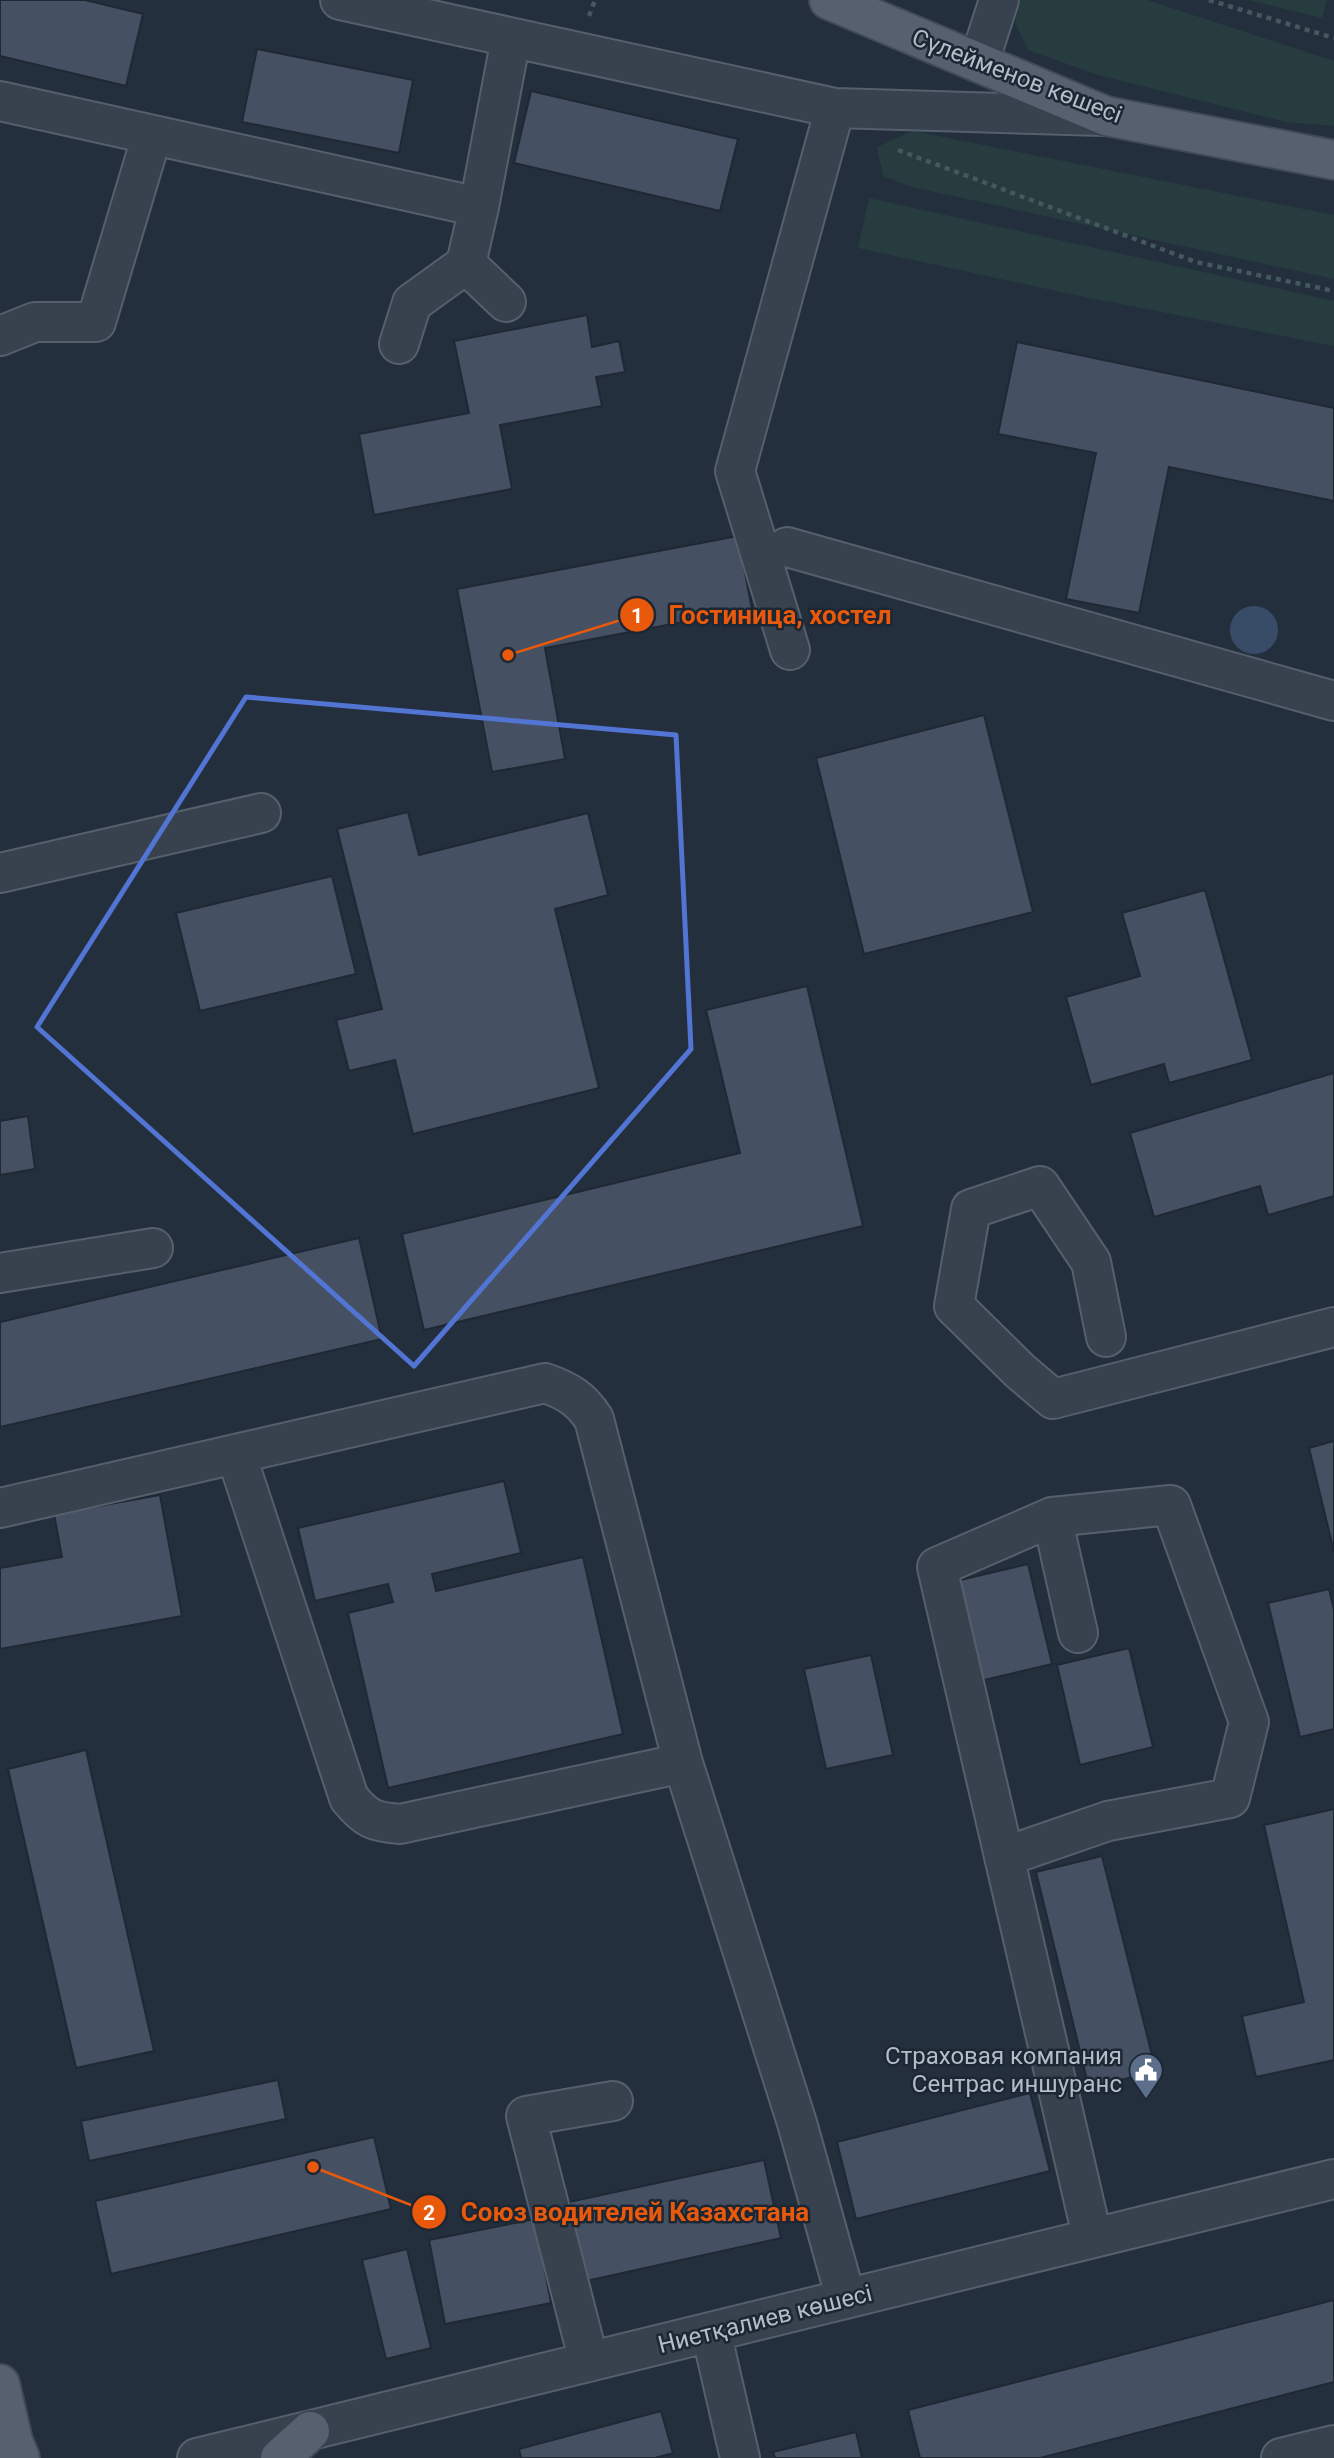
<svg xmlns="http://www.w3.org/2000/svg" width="1334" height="2458" viewBox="0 0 1334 2458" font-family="Roboto,sans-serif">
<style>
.green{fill:#263c3f}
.water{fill:#394c67}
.building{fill:#455162;stroke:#1f2835;stroke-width:2}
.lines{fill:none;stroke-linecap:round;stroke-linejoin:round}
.minor-casing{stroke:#565f6c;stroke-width:42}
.major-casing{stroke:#414a57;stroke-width:42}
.path{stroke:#44595c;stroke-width:4.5;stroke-dasharray:5 5;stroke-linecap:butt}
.minor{stroke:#38414e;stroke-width:38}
.major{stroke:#56606e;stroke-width:38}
.marked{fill:none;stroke:#5274d3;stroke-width:5;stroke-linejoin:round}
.labels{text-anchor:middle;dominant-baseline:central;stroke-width:5;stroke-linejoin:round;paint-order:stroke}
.street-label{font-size:24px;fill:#b4bcc9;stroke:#1d2633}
.poi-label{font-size:24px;fill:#b4bcc9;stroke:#1d2633;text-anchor:end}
.leader{fill:none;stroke:#e8590c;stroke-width:2.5}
.callout-dot{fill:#e8590c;stroke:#1d2633;stroke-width:2.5}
.mark-label{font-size:21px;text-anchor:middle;font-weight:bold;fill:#fff}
.callout-label{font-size:26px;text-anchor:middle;font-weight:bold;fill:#e8590c;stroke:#1d2633;stroke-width:5;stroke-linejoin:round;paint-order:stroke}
</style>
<rect width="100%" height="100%" fill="#242f3e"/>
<path class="green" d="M1021,0H1147L1334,61V126L1286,122L1098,75L1028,50L1015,22Z
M1248,0H1327L1322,18Z
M913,131L1334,215V279L912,187L883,176L877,147Z
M869,198L1334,301V346L1075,295L858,248Z"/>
<path class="water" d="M1230 630a24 24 0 1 1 48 0a24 24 0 1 1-48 0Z"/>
<path class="building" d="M0,0H85L143,14L126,86L0,56Z
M257,49L413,80L399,153L242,122Z
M531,91L738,139L720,211L514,163Z
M587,315L592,347L619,341L625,372L596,377L602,406L500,425L512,489L374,515L359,434L469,413L454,341Z
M1017,342L1334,408V501L1169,467L1139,613L1066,599L1096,453L998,434Z
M738,536L752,609L545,648L565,759L492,772L457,589Z
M984,715L1033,912L864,954L816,758Z
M408,812L419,855L588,813L608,895L555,909L599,1088L413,1134L395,1060L349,1071L336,1020L382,1009L337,829Z
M332,876L356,974L200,1011L176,913Z
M1205,890L1252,1060L1169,1083L1164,1064L1091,1085L1066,997L1140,976L1122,913Z
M807,986L863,1226L424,1330L402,1234L740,1153L706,1010Z
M1334,1073V1196L1268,1215L1260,1186L1154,1217L1130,1133Z
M28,1116L35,1169L0,1175V1121Z
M359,1238L382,1339L0,1427V1322Z
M1334,1441V1552L1309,1448Z
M504,1481L521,1553L432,1574L436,1591L583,1557L623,1734L388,1788L348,1613L393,1602L388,1584L315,1601L298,1528Z
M160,1495L182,1616L0,1649V1568L62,1557L54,1514Z
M1028,1564L1052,1664L980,1681L956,1581Z
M1329,1589L1334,1610V1729L1300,1737L1268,1603Z
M1129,1648L1153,1747L1080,1765L1057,1665Z
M871,1655L893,1755L826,1769L804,1669Z
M86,1750L154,2051L76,2068L8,1769Z
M1334,1809V2060L1256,2077L1242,2016L1304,2002L1264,1825Z
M1102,1856L1156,2071L1089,2088L1036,1872Z
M278,2080L286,2119L89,2161L81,2121Z
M1030,2093L1050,2171L856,2219L837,2142Z
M374,2137L391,2209L111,2274L95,2201Z
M764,2160L781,2238L586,2281L569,2202Z
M535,2219L551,2303L445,2324L429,2240Z
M407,2249L431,2348L386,2359L362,2260Z
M1334,2300V2382L1040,2458H920L908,2410Z
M661,2411L673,2453L655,2458H521L519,2449Z
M856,2432L862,2458H775L773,2452Z"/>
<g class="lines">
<g class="minor-casing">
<path id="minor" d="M340,0L835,108L1103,116
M979,62L999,0
M0,101L479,207L511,38
M479,207L466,264L506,302
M0,336L35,322H96L152,135
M399,344L412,303L466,264
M787,547L1334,701
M790,650L735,471L835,108
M0,873L261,813
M0,1273L153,1248
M1106,1337L1091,1262L1040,1186L971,1209L954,1306L1020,1371L1053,1399L1334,1327
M236,1454L349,1798C366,1819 374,1822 400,1824L683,1763
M0,1508L545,1383C568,1391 581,1399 594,1419L683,1763L797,2123L846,2299
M1052,1517L1078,1633
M1004,1857L1108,1821L1230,1798L1249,1722L1171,1505L1052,1517L937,1567L1092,2236
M711,2332L740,2458
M589,2362L526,2116L613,2101
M197,2458C576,2366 954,2269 1334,2179
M1281,2458L1334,2445"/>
</g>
<g class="major-casing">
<path id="major" d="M829,0L1106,116L1334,160
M0,2384L13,2441L20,2458
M280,2458L310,2431"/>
</g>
<path class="path" d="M1209,0L1334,38
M589,16L595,0
M898,150L1196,262L1334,291"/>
<use href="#minor" class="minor"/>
<use href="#major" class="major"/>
</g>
<path class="marked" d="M246,697L676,735L691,1049L414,1366L37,1027Z"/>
<defs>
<g id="civic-pin" transform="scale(1.75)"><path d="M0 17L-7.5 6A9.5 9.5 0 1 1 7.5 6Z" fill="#5c6f8a" stroke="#1d2633"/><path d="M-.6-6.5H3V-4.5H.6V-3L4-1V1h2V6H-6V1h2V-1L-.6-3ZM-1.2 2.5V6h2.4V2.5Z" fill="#fff"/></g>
</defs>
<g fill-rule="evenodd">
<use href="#civic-pin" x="1146" y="2070"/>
</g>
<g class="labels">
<g class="street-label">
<text transform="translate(1017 76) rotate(21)">Сүлейменов көшесі</text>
<text transform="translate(765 2319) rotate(-14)">Ниетқалиев көшесі</text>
</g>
<g class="poi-label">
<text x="1122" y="2056">Страховая компания<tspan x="1122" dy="28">Сентрас иншуранс</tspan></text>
</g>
</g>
<path class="leader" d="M508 655L637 615M313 2167L429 2212"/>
<g class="callout-dot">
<circle cx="508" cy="655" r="7"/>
<circle cx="313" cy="2167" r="7"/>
<circle cx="637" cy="615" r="18"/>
<circle cx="429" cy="2212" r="18"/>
</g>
<g class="mark-label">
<text x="637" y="623">1</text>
<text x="429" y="2220">2</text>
</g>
<g class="callout-label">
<text x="780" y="624">Гостиница, хостел</text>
<text x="635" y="2221">Союз водителей Казахстана</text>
</g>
</svg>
